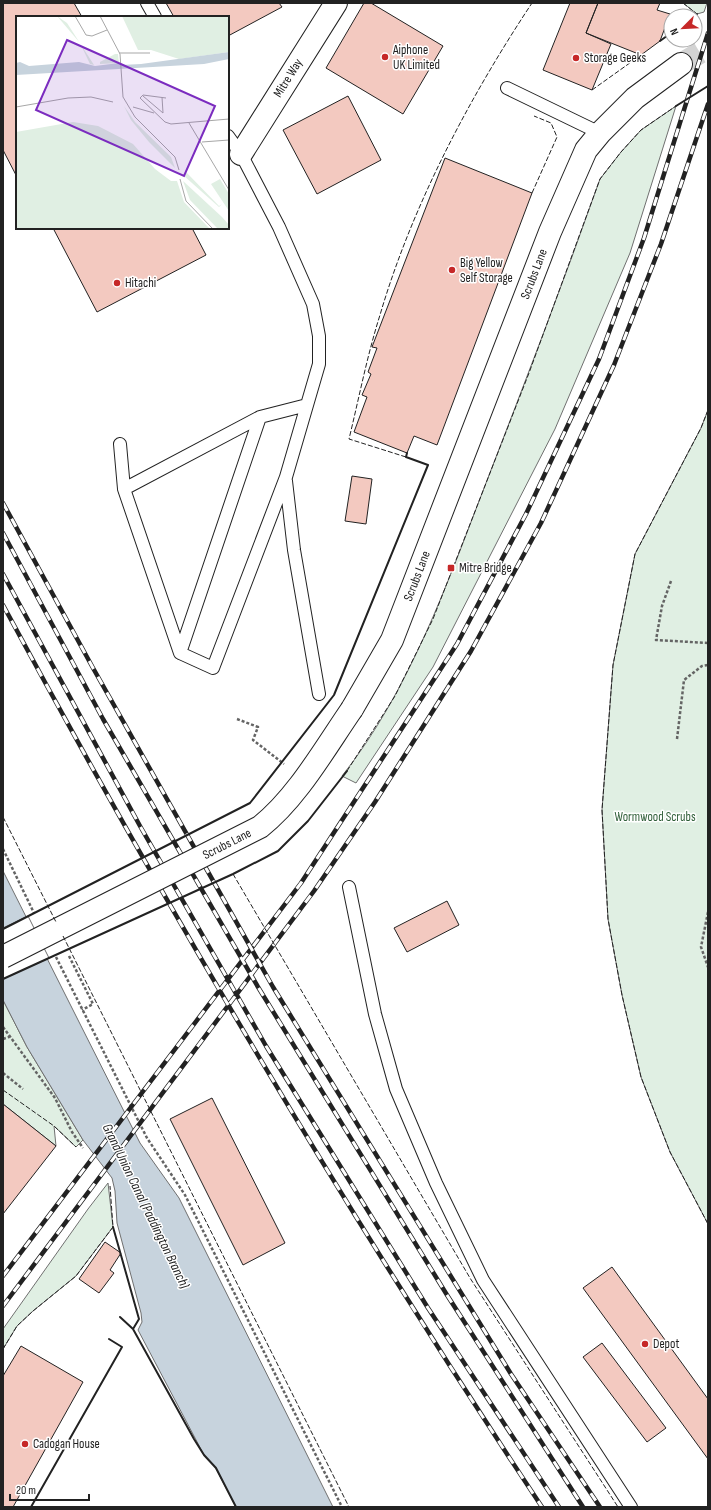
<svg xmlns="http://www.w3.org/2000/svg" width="711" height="1510" viewBox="0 0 711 1510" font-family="'Sofia Sans Condensed',sans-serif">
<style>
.green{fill:#e0efe3;stroke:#6f6f6f}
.water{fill:#c7d3dd;stroke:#6f6f6f}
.pier{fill:#fff;stroke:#6f6f6f}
.building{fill:#f3c9c0;stroke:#222}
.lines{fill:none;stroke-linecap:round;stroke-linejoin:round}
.primary-tunnel{stroke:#d3d3d3;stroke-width:22;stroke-dasharray:22 11;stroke-linecap:butt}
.lane-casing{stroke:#222;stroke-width:14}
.street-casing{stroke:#222;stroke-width:24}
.primary-casing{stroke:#222;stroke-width:24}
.path{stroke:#646464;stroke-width:2.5;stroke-dasharray:3 2;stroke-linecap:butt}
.lane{stroke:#fff;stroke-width:12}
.street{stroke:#fff;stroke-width:22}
.primary{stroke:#fff;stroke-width:22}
.rail-casing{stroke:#222;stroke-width:4.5}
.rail{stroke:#fff;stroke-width:3;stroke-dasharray:9;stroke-linecap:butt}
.primary-bridge-casing{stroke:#222;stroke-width:24;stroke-linecap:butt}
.primary-bridge{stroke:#fff;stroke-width:22}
.fence{stroke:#222;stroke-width:1;stroke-dasharray:5 2;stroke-linecap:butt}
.wall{stroke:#222;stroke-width:2}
.poi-dot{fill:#c62828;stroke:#fff;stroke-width:1.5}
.labels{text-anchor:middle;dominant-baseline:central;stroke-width:3;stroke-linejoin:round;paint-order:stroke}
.poi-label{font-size:13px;fill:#222;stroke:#fff;text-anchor:start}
.street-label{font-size:13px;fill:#222;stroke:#fff}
.park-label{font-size:13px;fill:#2f5e38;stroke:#fff}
.water-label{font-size:14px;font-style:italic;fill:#222;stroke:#fff}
.inset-road{fill:none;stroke:#a7a7a7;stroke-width:1}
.view{fill:#7b2cbf;fill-opacity:0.15;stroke:#7b2cbf;stroke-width:2}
.inset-edge{fill:none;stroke:#222;stroke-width:2}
</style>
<rect width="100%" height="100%" fill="#fff"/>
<path class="green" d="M683,3H707L704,12L697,14Z
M676,106L630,253L555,429L433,667L356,783L342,776C410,690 447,584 486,483C525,382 564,281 600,179L621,152L641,130Z
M708,410V1224L670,1152L641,1077L622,995L608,919L602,810L613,665L635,554L701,428Z
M3,1000L27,1047L83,1140L76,1147L54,1126L56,1146L3,1104Z
M108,1183L113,1227L76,1276L33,1311L17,1326L3,1349V1329L88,1209Z"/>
<path class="water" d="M3,871L140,1143L179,1198L333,1507H236L215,1467L204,1455L138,1330L142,1322L141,1313L117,1223L115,1191L112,1178L83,1140L27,1047L3,1000Z"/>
<path class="pier" d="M28,916L49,958L3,979V928Z"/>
<path class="building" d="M3,3H74L82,17H17V177L3,150Z
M166,3H279L282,7L228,36V17H174Z
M364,3H371L443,46L403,114L326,68Z
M570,3H598L586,33L611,44L592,90L543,70Z
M598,3H660L657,10L670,14L660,41L641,55L586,33Z
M348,96L381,160L317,194L283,130Z
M445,158L532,193L437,445L414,436L407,453L354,432L367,397L362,395L371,374L368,372L377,348L372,347Z
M53,228H192L206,255L97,312Z
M352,476L372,479L366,524L345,521Z
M447,901L459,925L407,952L394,928Z
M212,1098L285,1243L243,1265L170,1119Z
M3,1104L56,1146L3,1214Z
M105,1242L121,1253L110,1270L114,1273L99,1293L79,1279Z
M612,1267L708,1399V1459L583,1288Z
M602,1343L666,1428L647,1442L583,1357Z
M21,1346L83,1382L13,1507H3V1376Z"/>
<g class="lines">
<path class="primary-tunnel" d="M681,64L708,48"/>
<g class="lane-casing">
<path id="lane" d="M147,3L155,17
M507,88L600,133
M120,444L124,489L180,653L213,668L286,477L319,364V336L313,304L279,227L241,154L228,136
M286,481L294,550L319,694
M124,489L260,417L307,405
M180,653L260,417
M349,887L375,1014L396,1089L436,1183L483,1280L631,1507"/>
</g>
<g class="street-casing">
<path id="street" d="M241,154L336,3"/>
</g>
<g class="primary-casing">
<path id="primary" d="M352,709L392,640L550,232L586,150L600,133L635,98L681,64"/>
</g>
<path class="path" d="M671,581L662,606L656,640L708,643
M237,719L258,727L253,740L284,764
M677,739L684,680L702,666L708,665
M3,849L34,913
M708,912L701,947L708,967
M69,956L93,1004L82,1010
M56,957L147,1138L185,1195L342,1507
M3,1027L55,1098L72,1132L83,1148
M3,1039L9,1037
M3,1073L23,1089"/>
<use href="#lane" class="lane"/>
<use href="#street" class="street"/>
<use href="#primary" class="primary"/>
<g class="rail-casing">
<path id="rail" d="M3,503L93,668L273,987L511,1374L600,1507
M3,533L103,719L258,987L447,1295L583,1507
M3,574L140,826L266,1046L428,1308L559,1507
M3,605C169,913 348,1215 542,1507
M3,1276L301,883L457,644L526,514L599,359L644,238L708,33
M3,1306L314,891L375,802L471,651L541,523L614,365L661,244L708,104"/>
</g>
<use href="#rail" class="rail"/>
<g class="primary-bridge-casing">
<path id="primary-bridge" d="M3,957L260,827C297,798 325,748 352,709"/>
</g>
<use href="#primary-bridge" class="primary-bridge"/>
<path class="fence" d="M683,3L697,14
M592,90L641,55
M532,193L557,137L551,123L534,116
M708,410L701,428L635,554L613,665L602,810L608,919L622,995L641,1077L670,1152L708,1224
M406,457L349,439C359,398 367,356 380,315C412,206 469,98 532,3
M347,771L395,696L433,619L529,373L600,179L621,152L641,130L676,106
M3,817L56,922
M233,874L470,1278L618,1507
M63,936L349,1507
M3,1090L54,1126L76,1147
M3,1349L17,1326L33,1311L76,1276L113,1227L110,1186"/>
<path class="wall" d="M694,16L697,14
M660,41L671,33
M676,106L708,86
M3,929L250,803L334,695L428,465L406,457L407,453
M3,979L233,874L278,851L308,821L347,771
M113,1227L139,1319L133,1329
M120,1317L133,1329L194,1439L204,1455L216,1468L236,1507
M31,1507L122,1347L109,1339"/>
</g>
<g class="poi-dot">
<circle cx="385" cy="57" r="4"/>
<circle cx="576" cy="58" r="4"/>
<circle cx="452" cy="270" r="4"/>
<circle cx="117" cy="283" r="4"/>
<rect x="447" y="564" width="8" height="8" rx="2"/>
<circle cx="645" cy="1344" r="4"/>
<circle cx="25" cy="1444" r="4"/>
</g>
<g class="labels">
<g class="poi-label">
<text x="393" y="50">Aiphone<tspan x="393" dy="15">UK Limited</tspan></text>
<text x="584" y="58">Storage Geeks</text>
<text x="460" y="263">Big Yellow<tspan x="460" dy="15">Self Storage</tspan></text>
<text x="125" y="283">Hitachi</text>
<text x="459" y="568">Mitre Bridge</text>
<text x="653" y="1344">Depot</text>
<text x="33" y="1444">Cadogan House</text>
</g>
<g class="street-label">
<text transform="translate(288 78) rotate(-58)">Mitre Way</text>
<text transform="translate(534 274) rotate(-69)">Scrubs Lane</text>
<text transform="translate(417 576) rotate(-69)">Scrubs Lane</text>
<text transform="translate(227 844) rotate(-27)">Scrubs Lane</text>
</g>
<g class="park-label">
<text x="655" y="817">Wormwood Scrubs</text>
</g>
<g class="water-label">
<text transform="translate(146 1206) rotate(64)">Grand Union Canal (Paddington Branch)</text>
</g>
</g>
<g transform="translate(16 16)">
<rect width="213" height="213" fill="#fff"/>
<path d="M41,0L51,7L78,49L74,48L64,27ZM106,0H213V36L163,43L135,34H122ZM99,38H102L103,47L84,48V46ZM108,90L119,106L155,141L159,152L133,126L115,104ZM57,106L82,110L117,128L139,153L155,165H161L168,186L194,213H0V116ZM170,156L203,190L206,188L203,191L167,159ZM204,163L213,178V195L195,168ZM167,165L206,201L213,209V213H202L174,184Z" fill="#e0efe3"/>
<path d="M213,36V43L188,48L0,59V47L4,46L13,50L63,46L79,50L103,47L105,49L125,48Z" fill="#c7d3dd"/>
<path class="inset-road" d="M0,0H13M59,0L70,19L76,20L91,14M84,0L104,38L107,81L119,101L159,141L163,154M103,37H134M127,80L147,97M146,81L147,97M150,82L127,79L124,82L149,106L155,108L213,103M0,91L52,82L75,81L97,86M117,91L138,97M173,107L213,174M186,126L213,124M164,163L170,185L197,213"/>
<path class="view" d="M51,24L199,90L168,160L20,94Z"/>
<rect width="213" height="213" class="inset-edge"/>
</g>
<rect width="711" height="1510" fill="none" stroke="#222222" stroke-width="8"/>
<g transform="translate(683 28) rotate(246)"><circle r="19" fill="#ffffff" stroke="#a7a7a7"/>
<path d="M0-3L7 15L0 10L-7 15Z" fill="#c62828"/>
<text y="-6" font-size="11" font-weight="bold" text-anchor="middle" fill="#222222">N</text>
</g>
<path d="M10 1494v6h79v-6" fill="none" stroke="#222222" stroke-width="2"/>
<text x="16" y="1494" font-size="12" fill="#222222" stroke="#ffffff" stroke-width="3" paint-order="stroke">20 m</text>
</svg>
